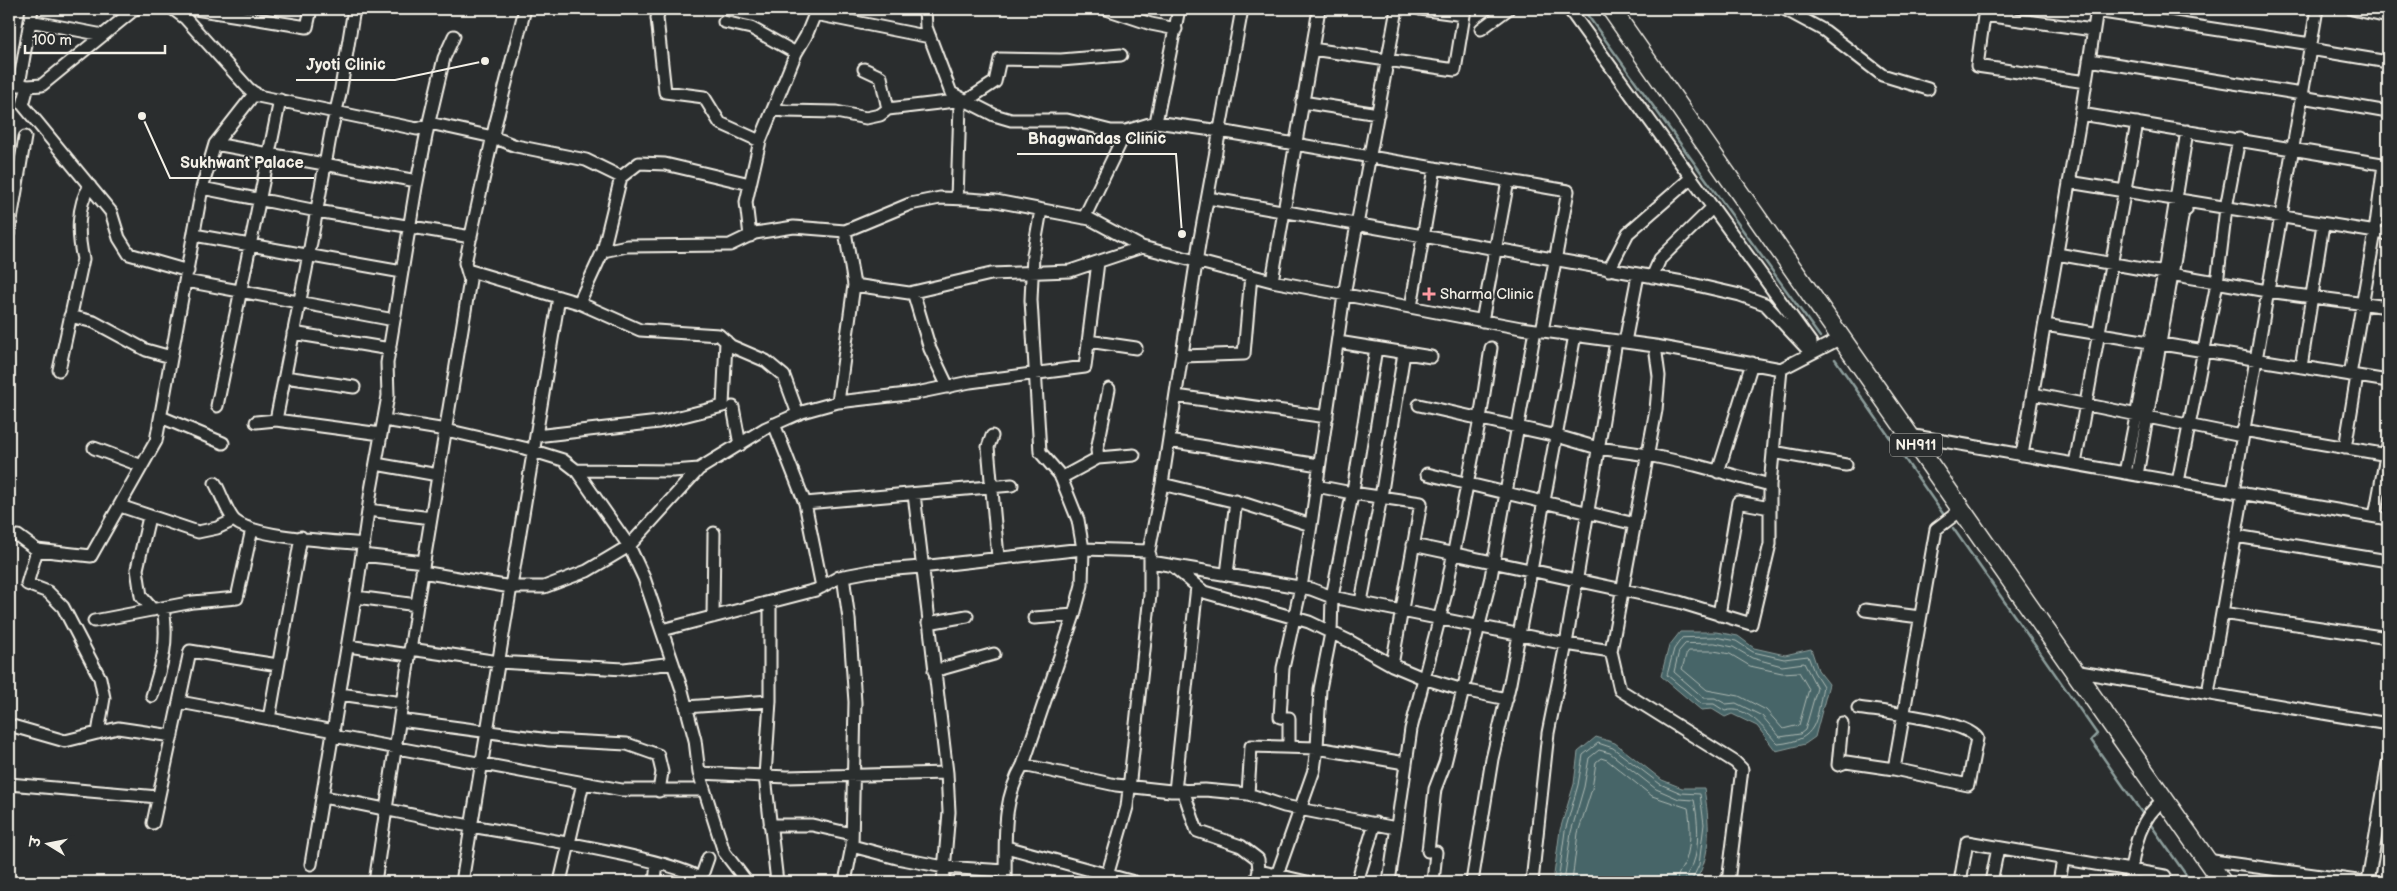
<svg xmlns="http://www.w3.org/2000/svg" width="2397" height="891" viewBox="0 0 2397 891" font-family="'Balsamiq Sans','Playpen Sans Deva',sans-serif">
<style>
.water{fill:#466567;stroke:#8c9d9b}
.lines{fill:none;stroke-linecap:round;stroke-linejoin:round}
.shore{stroke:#aeb9b4;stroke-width:1}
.stream{stroke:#8c9d9b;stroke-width:2.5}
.minor-casing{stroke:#f4f1e8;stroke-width:15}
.highway-casing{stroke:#f4f1e8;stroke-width:21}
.minor{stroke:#2a2d2e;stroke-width:11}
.highway{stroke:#2a2d2e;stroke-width:18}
.poi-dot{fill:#ff9aa2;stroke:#2a2d2e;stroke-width:2}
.labels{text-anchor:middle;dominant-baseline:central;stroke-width:4;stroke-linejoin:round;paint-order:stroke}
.shield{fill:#2a2d2e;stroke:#b7b6b0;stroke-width:1}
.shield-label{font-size:14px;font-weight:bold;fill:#f4f1e8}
.poi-label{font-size:15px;fill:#f4f1e8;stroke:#2a2d2e;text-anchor:start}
.leader{fill:none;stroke:#f4f1e8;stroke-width:2}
.callout-dot{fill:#f4f1e8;stroke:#2a2d2e;stroke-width:2}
.callout-label{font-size:16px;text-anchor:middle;font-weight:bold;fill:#f4f1e8;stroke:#2a2d2e;stroke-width:4;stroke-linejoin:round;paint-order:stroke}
</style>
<rect width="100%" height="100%" fill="#2a2d2e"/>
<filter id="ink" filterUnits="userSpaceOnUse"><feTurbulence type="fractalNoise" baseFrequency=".02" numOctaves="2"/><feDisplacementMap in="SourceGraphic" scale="10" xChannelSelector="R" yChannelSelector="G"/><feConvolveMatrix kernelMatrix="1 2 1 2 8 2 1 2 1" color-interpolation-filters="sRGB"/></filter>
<g filter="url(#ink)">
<path class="water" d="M1680,632H1716L1738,636L1754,648L1785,655L1811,649L1818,670L1829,684L1815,737L1805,744L1776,751L1757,726L1732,714L1725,717L1712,709L1701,710L1661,676L1669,646Z
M1596,737L1615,743L1662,780L1682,788H1704C1709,821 1713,853 1695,882H1553L1560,830L1574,784L1578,752Z"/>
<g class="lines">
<path class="shore" d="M1715,637L1736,641L1753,652L1784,659L1808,656L1814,672L1823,686C1816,722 1818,740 1778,744C1765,731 1748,704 1725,711L1714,704H1702L1667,675L1674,649L1682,638Z
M1715,643L1733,647L1752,658L1782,666L1804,663L1817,688L1805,730L1800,734L1780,737L1762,716L1736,703L1726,704L1715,698H1704L1674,672L1679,651L1685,644Z
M1689,651H1714L1730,654L1750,666L1782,673L1799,672L1809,689L1799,725L1783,729L1766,710L1739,696L1707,690L1682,669L1686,655Z
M1558,882L1565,831L1578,785L1583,755L1598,743L1613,748L1660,784L1681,793L1700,794L1704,824L1699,865L1691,882
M1564,882L1571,832L1584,787L1589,758L1599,750L1610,753L1656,789L1679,799L1694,800C1698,818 1700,847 1693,864C1690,871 1685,875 1684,882
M1572,882L1578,833L1592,789L1596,762L1601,758L1607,760L1652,796L1688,808C1691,824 1691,845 1686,860C1683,868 1677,873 1677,882"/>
<path class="stream" d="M1583,9L1820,337
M1835,359L1946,518
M1953,528L2097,734L2091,740L2142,813
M2151,825L2191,882"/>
<g class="minor-casing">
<path id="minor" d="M173,9L185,18L248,88L258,96L417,129L434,124L493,137L516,146L586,160L621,177
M195,9L307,27L311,9
M659,9L657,18L665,92L704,97L720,123L760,141
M925,9L926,27L951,93L994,115L1011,120H1067L1111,131H1126L1156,122L1220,131L1568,191L1542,331
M1106,9L1151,24L1176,29
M1420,9L1464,15
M1569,9L1811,343
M1784,9L1825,31L1882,75L1928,89
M1985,9L1977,66L2086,82
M2352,9L2388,17
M2096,11L2311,44
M815,14L930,37
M1984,15L2093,30
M30,21L103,35
M724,22L751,28L796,53L806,36L817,9
M1481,29L1508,9
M1312,49L1455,70L1465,9
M2310,49L2388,62
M2089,60L2302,94
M864,69L881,77L888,109L964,100
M9,83L28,86L42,85L135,9
M19,85L32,9
M28,86L23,105L111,212L119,238L129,254L188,271
M2302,97L2388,112
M1302,102L1378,114
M773,109L785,111L836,112L866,118L880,115L888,109
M2081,114L2388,165
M1156,122L1179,9
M215,144L417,181
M2069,182L2388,234
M202,188L317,211L471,237
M1208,198L1683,282L1740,295L1765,304L1811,353
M957,199L960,105L995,82L1000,59L1061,60L1121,55
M1084,218L1126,131
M9,232L25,137
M194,235L402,272
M750,236L746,202L760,141L796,53
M603,251L621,177L639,163L665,164L750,184
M2057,254L2267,291L2388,307
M467,270L579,303L640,330L719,335L731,346L766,361L784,376L798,414
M1609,270L1628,233L1691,178
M1652,277L1660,259L1713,207
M186,281L394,320
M1272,281L1319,9
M854,285L909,293L991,274L1070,271L1142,247
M913,292L930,349L948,387
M579,303L603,251L627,246L730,245L755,233L794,227L845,231L910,204L940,198L968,199L996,201L1090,219L1142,247L1272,281L1521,328L1655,346L1781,369L1841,338
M1411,307L1435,168
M70,316L94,322L146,350L171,357
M1482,321L1508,181
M2045,325L2388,381
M293,333L390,349
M1088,341L1136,348
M1338,342L1431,357
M1625,342L1638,275
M1376,348L1354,485L1332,597L1566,644L1611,651L1656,410L1659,376L1655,346
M1182,356L1244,354L1251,275
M2301,367L2323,224
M59,370L83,259C78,237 76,206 90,186
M2350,375L2375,232L2384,164
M285,377L354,387
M2033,394L2242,436
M1176,396L1327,417
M838,402L854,285L845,231
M1419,405L1557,436L1598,448L1648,455L1695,465L1770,485
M217,406L280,100
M733,407L740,445
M161,417L223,443
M276,420L306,270L331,132L340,94L354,9
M384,420L446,430L524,448L563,460L576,470L673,471L699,469L766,428L802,412L838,402L916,393L970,382L1085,367L1098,262
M256,422L276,420L381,434
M774,424L805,503L822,587
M2243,430L2388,455
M1909,435L2388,519
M536,436L659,422L723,406L726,341
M992,436L988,447L998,557
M1169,441L1319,465
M94,448L142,466
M2345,448L2357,376
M1773,452L1846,465
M2022,455L2081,114L2097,9
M1098,458L1134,455
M376,464L438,475
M2075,464L2137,123
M576,470L629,546L644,578L681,687L695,740L699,773L724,852L747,882
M1718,472L1752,363
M2125,473L2164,273L2187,131
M1427,474L1635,524
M2137,475L2183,212L2186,210L2185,201
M1061,478L1098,458L1097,450L1109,389
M2178,482L2217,283L2226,208L2239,139
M215,483C220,491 228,515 235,521C255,538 335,541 364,544
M1162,484L1245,504L1311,525L1344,295L1397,9
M1316,486L1352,493L1421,503L1392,665
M2233,492L2317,9
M914,494L947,773L949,812L943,882
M805,503L1012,485
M120,506L198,532L217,528L234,520
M368,510L431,518
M2375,516L2388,445
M149,517L137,569L141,596L153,610
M18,536L37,550L91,556L156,441L202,188L215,144L255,93
M2236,536L2388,561
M1413,545L1679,602L1751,624L1770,544V485L1781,369
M37,550L27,584L48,592L63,607L100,678L104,698L98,733
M362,555L424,562
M1151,562L1311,589L1332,597L1331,633L1320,689L1317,748L1314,770L1277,875
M1174,567L1204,592L1309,622L1351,642L1392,665L1423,678L1463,690L1507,699
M422,572L511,587H544L587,571L629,546L699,469
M1227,574L1236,501
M843,576L849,619L855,702L852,846L845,882
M356,597L417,605
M1361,602L1381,497L1404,353
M1865,610L1920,617
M2222,613L2388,638
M1719,615L1738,502L1770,508
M713,617L714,533
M1034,618L1074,615
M94,621L193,602L237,598L252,529
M928,623L967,616
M662,630L816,590L839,577L871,571L921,567L1083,549L1149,551L1162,484L1199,244L1242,9
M348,646L409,655
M410,649L499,662L624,669L673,663
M1611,651L1620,690L1735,762L1742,769L1728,882
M934,671L994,654
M2074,671L2388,724
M2208,693L2243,493
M340,694L402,703
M152,696C162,664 169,642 163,608
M770,701L765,776L777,882
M180,702L334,731
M686,707L770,701V602
M1858,708C1882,712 1964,720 1977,738L1968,785L1894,769
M269,719L301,537
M400,720L549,740L627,744L658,755L662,772L659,791
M1842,723L1838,765L1846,762L1894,769L1936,529L1961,510
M9,725L65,741L118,728L172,736
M333,736L622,790H704
M1289,746V718L1280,717L1283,668L1301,587L1311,525
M1023,765L1116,785L1171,791L1205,790L1248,794L1284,806L1396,828
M699,773L787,777L947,773
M9,784L158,797
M1183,790L1197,831L1241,846L1258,859L1259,871
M1175,791L1197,586
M1248,794L1251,746L1317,748L1405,763
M323,797C363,804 402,813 442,821C479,828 691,860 704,882
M153,823L190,651L278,665
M770,825H812L852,834
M852,846L897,858L944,867L1005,871
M1006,847L1134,882
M1428,851L1435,789L1445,763L1491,577L1535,330
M2206,860L2365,882
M311,864L358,582L371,490L388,396L387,363L416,187L428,126L444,58L454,36
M1107,876L1127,807L1150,595V555
M701,878L708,858
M375,882L418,598L470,280L465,263L495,126L525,9
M462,882L559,297
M560,882L583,783
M655,882L657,863
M1005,882C1006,840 1001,803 1023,765L1074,615L1082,585L1083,549L1078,520L1060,475L1040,452L1031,300L1033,255L1041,210
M1256,882L1259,871L1307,882
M1357,882L1375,823
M1389,882L1411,729L1445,597L1480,419L1491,348
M1433,882L1436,852
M1472,882L1492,759L1510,683L1575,335
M1532,882L1548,733L1566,644L1616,341
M1960,882L1967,842L2165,876L2164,882
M1991,882L1998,848
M2059,882L2063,860
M2129,882C2134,852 2137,819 2164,800
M2368,882L2388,763"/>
</g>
<g class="highway-casing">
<path id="highway" d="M1611,9L2222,882"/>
</g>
<use href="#minor" class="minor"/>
<use href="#highway" class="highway"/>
</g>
</g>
<path class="poi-dot" d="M1426.5 286.5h5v5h5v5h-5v5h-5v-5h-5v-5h5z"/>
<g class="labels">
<rect class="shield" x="1890" y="433.5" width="52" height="23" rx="4"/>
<g class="shield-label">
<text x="1916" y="445">NH911</text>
</g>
<g class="poi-label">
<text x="1440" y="294">Sharma Clinic</text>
</g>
</g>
<path class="leader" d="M485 61L395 80H296M1182 234L1176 154H1017M142 116L170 178H314"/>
<g class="callout-dot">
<circle cx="485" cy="61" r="5"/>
<circle cx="1182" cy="234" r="5"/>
<circle cx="142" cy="116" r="5"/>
</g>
<g class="callout-label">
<text x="346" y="70">Jyoti Clinic</text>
<text x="1097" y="144">Bhagwandas Clinic</text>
<text x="242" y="168">Sukhwant Palace</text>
</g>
<rect width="2397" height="891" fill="none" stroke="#2a2d2e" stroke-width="30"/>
<rect x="15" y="15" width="2367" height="861" fill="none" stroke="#f4f1e8" stroke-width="2" filter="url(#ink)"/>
<g transform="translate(48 844) rotate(280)" stroke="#2a2d2e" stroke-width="4" paint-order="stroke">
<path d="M0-4L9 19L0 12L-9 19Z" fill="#f4f1e8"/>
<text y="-8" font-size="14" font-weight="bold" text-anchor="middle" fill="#f4f1e8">उ</text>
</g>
<path d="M25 45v8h140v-8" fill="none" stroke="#f4f1e8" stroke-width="2.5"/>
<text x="32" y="45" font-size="15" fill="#f4f1e8" stroke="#2a2d2e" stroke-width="4" paint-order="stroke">100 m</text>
</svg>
